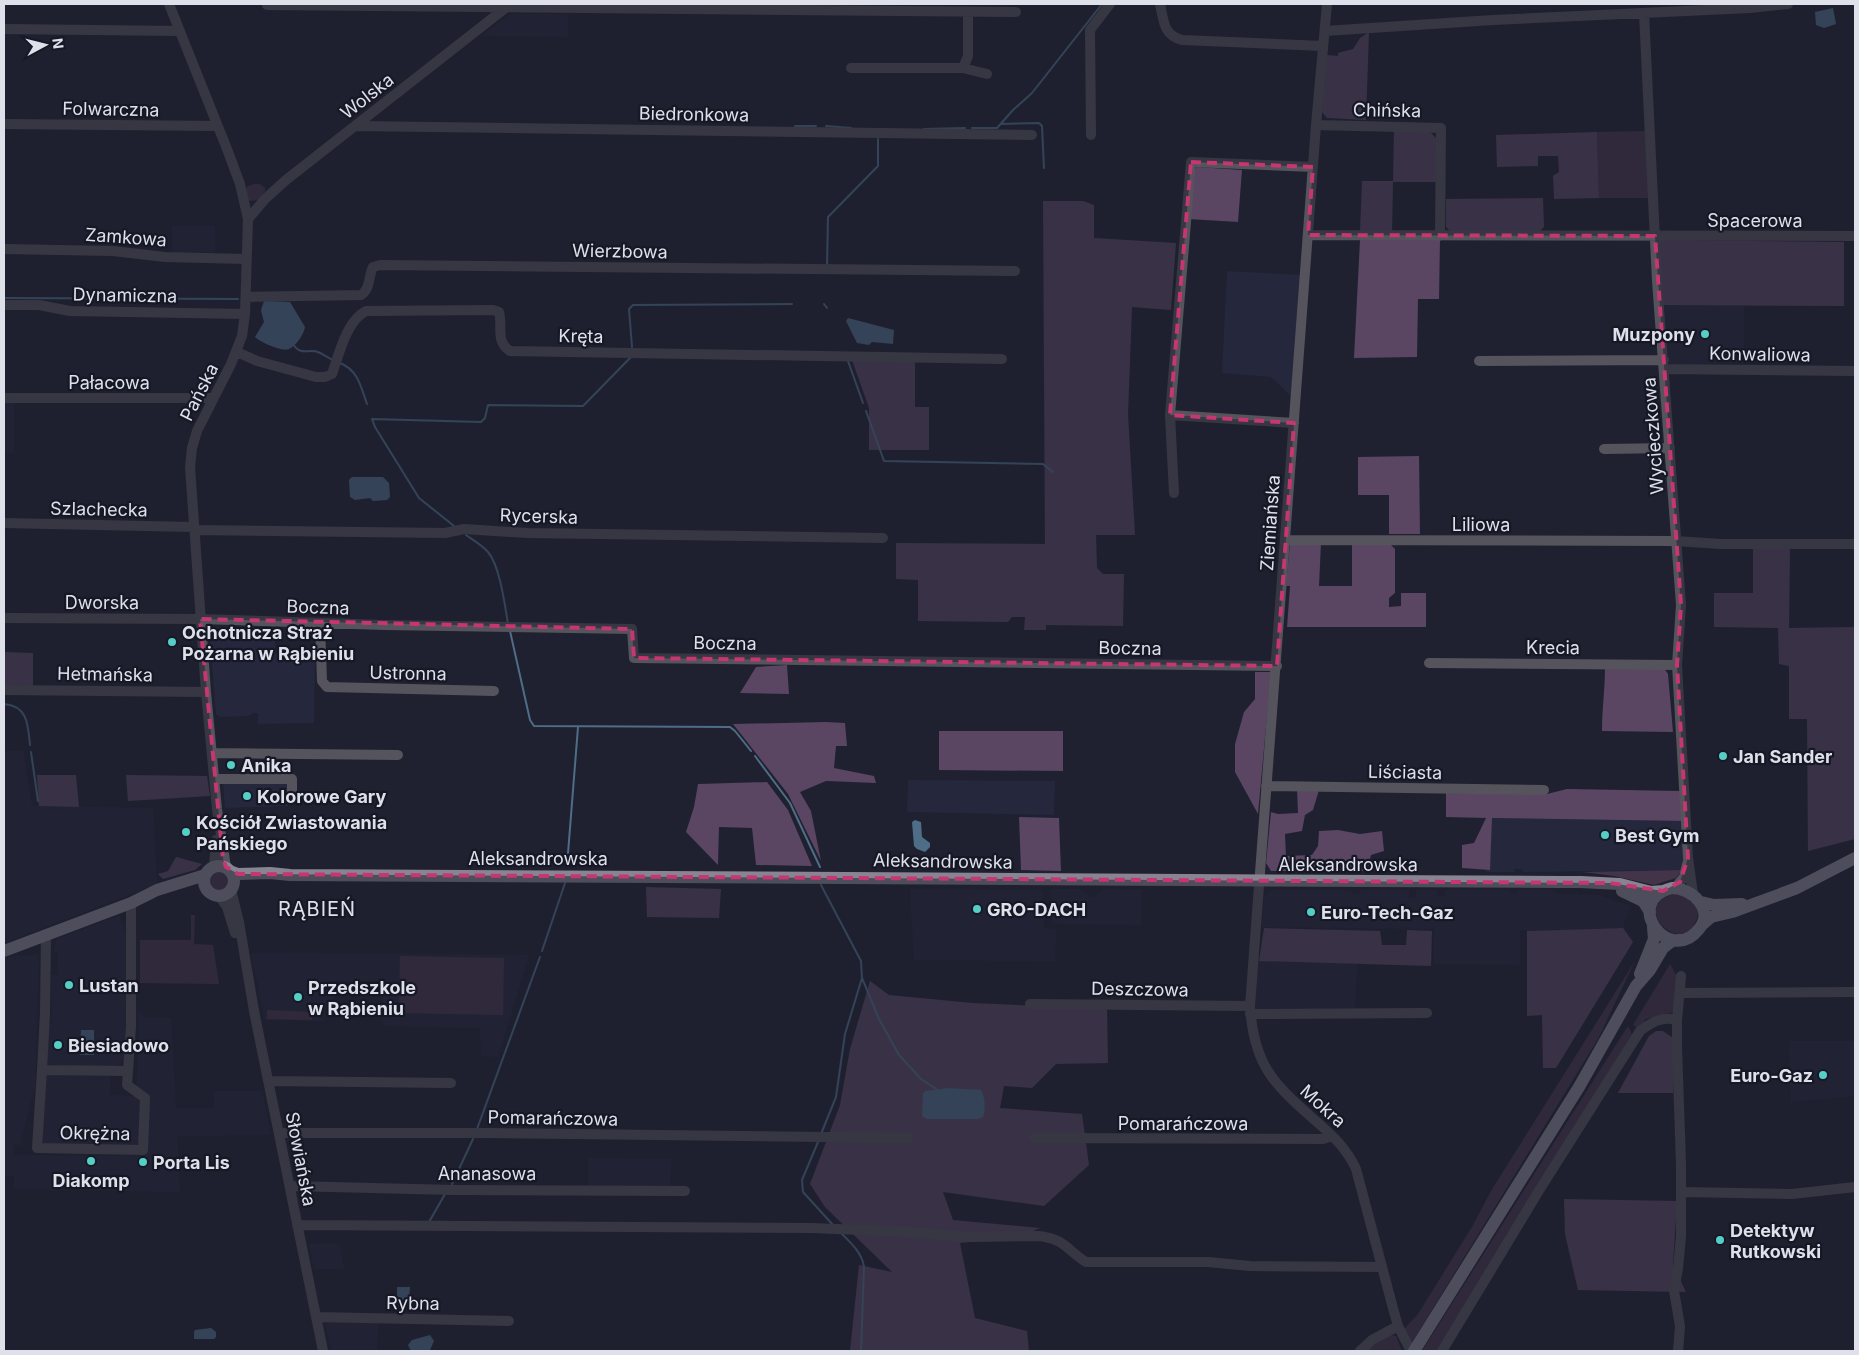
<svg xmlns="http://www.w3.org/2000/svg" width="1859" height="1355" viewBox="0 0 1859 1355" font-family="Inter,sans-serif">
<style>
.built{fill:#25273c}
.green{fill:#43344a}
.forest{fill:#5a4563}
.water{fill:#4e6d87}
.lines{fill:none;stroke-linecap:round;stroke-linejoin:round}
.stream{stroke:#4e6d87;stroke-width:2}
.minor{stroke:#55535b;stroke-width:10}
.major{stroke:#888493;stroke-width:12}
.marked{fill:none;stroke:#c63670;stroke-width:4;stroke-dasharray:10 6;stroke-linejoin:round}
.poi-dot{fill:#55cec5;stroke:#161826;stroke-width:2}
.labels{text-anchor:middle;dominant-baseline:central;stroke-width:4.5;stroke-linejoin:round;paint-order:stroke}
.street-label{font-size:18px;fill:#dee0ea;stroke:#161826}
.poi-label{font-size:18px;font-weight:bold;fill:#dee0ea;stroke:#161826;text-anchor:start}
.quarter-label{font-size:20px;letter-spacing:1px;fill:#dee0ea;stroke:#161826}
</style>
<rect width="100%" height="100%" fill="#1f2130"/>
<path class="built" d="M510,14H568V37L482,36Z
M172,226H215V252H172Z
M1227,271L1300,275L1291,396L1271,377L1222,373Z
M1664,305L1744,306V363L1669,364Z
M4,403H14V453H4Z
M275,626V654H315L314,723L258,724V713H253L249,716L220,717L216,714L209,627Z
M4,751H23L32,806L153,808L157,884L4,943Z
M908,780L1055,781L1054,815L907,812Z
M223,782L287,783L288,806L225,808Z
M1486,818L1684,821L1685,855L1682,870L1523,872V869H1514V872H1486Z
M910,889L1042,890L1044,928L1056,929L1055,961L914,960Z
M1051,889H1080L1091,897H1095L1104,889L1142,890L1141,925L1056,924L1052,921Z
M1273,890H1350L1352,893L1360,894L1361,890H1409V898H1416V890H1437V896H1445V890H1509L1511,893H1517L1519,890H1550L1557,894L1599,895L1630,906L1623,928L1520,930V965L1434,964V929L1262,927L1264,898L1270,891Z
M119,916L127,936L125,1058L117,1067L50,1065L47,1060L48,1025L52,1023L51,975H58V953L54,952L57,939Z
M251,953L529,955L498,1057L481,1056L480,1028L383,1026V981H334V1007L324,1009L323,1021L265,1020Z
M39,955L35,1085L20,1145H14V1155L146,1156L148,1097L137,1088L139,1011L145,1018H171L176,1108H214V1091H262L271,1135L177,1136L180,1192L14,1189V1176L4,1175V959L11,956Z
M1257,961L1357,964L1355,1010L1256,1009Z
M1789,1041H1855V1096L1791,1102Z
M45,1075L110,1076V1095L138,1096L141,1100L140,1142L136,1145L45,1144L40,1141Z
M588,1158L671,1159L670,1189L588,1188Z
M336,1243L340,1246L344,1269H314L309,1244Z
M325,1321L378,1322L377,1351H331Z"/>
<path class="green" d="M1647,131L1650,198H1599L1597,132Z
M254,184H260L265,188V191L258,200L251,201L247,200L245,190L248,186Z
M1682,870L1676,878L1654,885L1614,876L1583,872Z
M209 881a10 10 0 1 1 20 0a10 10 0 1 1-20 0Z
M1674,894L1684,896L1699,907C1693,969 1624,907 1674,894Z
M191,915H195L194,944L213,945L219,984L140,983V940H191Z
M400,956L504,958L503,1015L399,1013Z
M1635,961L1598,1039L1411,1344L1404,1329L1418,1314L1472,1227L1491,1191Z
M1670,964L1677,977L1673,1012L1646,1019L1639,1028L1633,1025Z
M267,1010L312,1012V1020L267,1019Z
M1628,1026L1632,1034L1438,1351H1422Z
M1391,1335L1396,1336L1402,1351H1366L1377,1343Z"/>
<path class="forest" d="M1369,32L1366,120L1327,118L1322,112L1327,55L1338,56V53L1353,49L1360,38Z
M1394,131L1430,132L1436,138V182H1393L1392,232H1360L1362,181H1393Z
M1597,132L1599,198L1554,199L1553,176L1559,172L1558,156H1538V166L1497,167L1496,135Z
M1197,167L1242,170L1238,222L1188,219L1192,172Z
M1543,198L1544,227L1539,232H1451L1446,227V199Z
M1043,201H1083L1094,205V238L1176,243L1171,310L1132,307L1128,414L1135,535H1096L1097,568L1103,574H1124L1123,626L1046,625V630H1024L1025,617H1012L1008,622L918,621V580L896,579V543L1045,544Z
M1360,240H1440L1439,299H1418L1417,357L1354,358Z
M1659,240L1844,242V306L1662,305Z
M852,360L915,361V407H929V450H869V408Z
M1419,456L1420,534H1389V495H1358V457Z
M1290,543H1321L1319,586H1352V543H1389L1395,549V593L1389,598V607L1401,606V593H1426V627H1287L1290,586H1286Z
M1753,548H1790L1789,628L1855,627V839L1808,851L1807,719H1789V666L1779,664L1778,628L1714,627V593H1753Z
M4,652L33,653V686L4,685Z
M787,665L789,694L740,693L756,667Z
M1605,667L1664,668L1668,674L1673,732L1602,731C1602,709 1605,689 1605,667Z
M1255,672H1271L1258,814L1235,772V744L1244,712L1255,699Z
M826,722L845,723L847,746H836L834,768L874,776L876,783L826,781L800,792L811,811L821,861L788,794L733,724Z
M939,731H1063V771L939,770Z
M37,775H76L79,807L39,806Z
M126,775L207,776L210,796L128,801Z
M767,782L788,810L812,866L756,865L752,828L719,827L718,865L686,832L694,807L698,784Z
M1297,789L1319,790L1313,810L1305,815L1302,831L1285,834L1286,856L1312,855L1318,846L1319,831L1338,830L1360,834L1382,831L1384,851L1371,855L1367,871H1271L1266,863L1271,812L1278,814L1298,813Z
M1567,789L1681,791L1684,821L1492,818L1490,870L1462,868V845L1474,843L1486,818L1446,817V792L1547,794Z
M1019,817L1059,818L1061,871L1021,870Z
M176,857L202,864L195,870L163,879L158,874L168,871Z
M646,887L721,889L719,918L647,917Z
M1264,928L1380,931L1382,945H1406L1407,930L1432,931L1431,966L1259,961Z
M1623,928L1633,942L1556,1068H1543L1542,1015L1527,1016V931Z
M870,981L889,995L972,1003L1107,1009L1108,1063L1056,1064L1032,1088L1004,1086L1000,1108L1082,1114L1089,1165L1044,1206L943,1192L953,1220L1040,1228L1022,1236L960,1243L975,1318L1027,1331L1029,1351H850L859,1265L892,1272L825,1207L810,1184L840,1105L850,1049Z
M1656,1031H1663L1673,1038V1093H1618L1649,1036Z
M1564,1199L1676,1201L1677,1202L1673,1265L1686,1292L1578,1290L1565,1234Z"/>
<path class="water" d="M1833,8L1836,24L1824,28L1816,25L1815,12Z
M264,301L290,302L305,327C304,334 296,346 289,349C282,352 260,342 255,337L264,322L261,310Z
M848,318L894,330L893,344L872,342L869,345L857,343L846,321Z
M352,477H383L389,483L390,497L387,500L373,501L370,498L355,500L350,497L349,480Z
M915,820L921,822L922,837L930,843V847L925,852L917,849L914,846L912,822Z
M81,1030H94V1055H80Z
M948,1088L981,1090C985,1096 986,1110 983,1117L978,1119H927L922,1116L923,1093L926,1091Z
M397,1287H410L409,1301H397Z
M211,1328L216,1332V1337L214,1339H194V1332L195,1330Z
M430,1335L434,1341L430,1350L411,1351L408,1345L412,1340Z"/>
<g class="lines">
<path class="stream" d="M1001,124L1039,123L1042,126L1044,168
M795,126H816
M826,126L851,128
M972,128H997L1013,110L1032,93L1102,4
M924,129L965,128
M827,266L828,217L878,166V139
M4,298L238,299
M824,304L827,308
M293,344C301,357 309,348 318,352C323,354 328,358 333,360
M632,347L629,309L633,305L792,304
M848,361L863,403
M340,363C358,370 361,387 367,404
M866,411L884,461L1043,464L1053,472
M454,526L419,498L375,427L372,419L481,422L485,418L488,405L583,406L631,357
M466,535C473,540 483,546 488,552C500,566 505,606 508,624
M510,631L530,720L534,726L730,727L735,731L751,751
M4,704C28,706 28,725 30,745
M31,752L38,801
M755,756L790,803L820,867
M567,866L578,727
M821,885L861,961L862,978L879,1019L899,1055L921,1079L936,1089
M542,951L565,883
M477,1129L540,957
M821,1134L836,1097L845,1034L862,978
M818,1142L802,1180L803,1192L833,1225
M452,1184L473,1139
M429,1222L445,1194
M842,1234C852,1244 862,1253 864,1267L861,1351"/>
<path class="minor" d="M169,4L227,149L240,184L248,219L245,314L242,336L231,364L197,431L192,448L190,467L206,692L217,809L226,867
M1160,4C1164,21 1163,35 1182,40L1323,46
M1327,4L1316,125L1250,1006C1254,1067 1274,1084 1317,1122C1333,1136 1347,1149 1356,1169L1394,1312L1398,1326L1411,1351
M267,5L1016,12
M1644,13L1657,281L1681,605L1677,665L1688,858L1693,894
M4,29L180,31
M1325,31L1493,20L1750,8L1788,4
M851,68H963L987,74
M963,68L968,56V13
M4,124L218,126
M1316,125L1441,128L1440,236
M355,126L1032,135
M1091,135L1090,30L1110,4
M248,219L265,199L286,180L508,6
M1308,235L1855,236
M4,249L113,251L165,257L246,259
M246,297L361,295C371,288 368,277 373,267L380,265L1015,271
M4,305H39L70,311L245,314
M237,352L257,361L316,377H325L332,374C339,354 347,320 366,311L493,310L499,312C503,327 495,341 510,351L1002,359
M1479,361L1664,360
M1665,369L1855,371
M4,398H214
M1170,415L1294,423
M1604,449L1670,448
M1174,493L1170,415L1191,162L1313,167
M4,523L194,527
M194,530L445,533L464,529L527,533L883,538
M1286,540L1675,541L1721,544H1855
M4,618L200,619L384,625L632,629L634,658L1277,666
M320,623L322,681L327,687L494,691
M1429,663L1677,665
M4,690L206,692
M212,753L398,755
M215,779H292V794
M1266,786L1544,790
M214,867L216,840
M1675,888L1684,877L1687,864
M231,890L239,922L254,1011L323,1351
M219,896L227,907L235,933
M46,935L45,1013L42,1070L128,1071L131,1026V903
M1681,993L1855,992
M1030,1004L1250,1006
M1250,1014L1427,1013
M42,1070L37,1148L143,1150L145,1098L127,1085L128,1071
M268,1081L451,1083
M279,1133H488L908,1138
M1034,1138L1323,1139L1332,1136
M290,1186L454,1190L685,1191
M1681,1192L1792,1194L1855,1187
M297,1225L812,1228L908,1232L971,1237L1039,1236C1065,1239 1067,1250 1086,1262H1208L1250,1266L1382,1267
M316,1317L509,1321
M1360,1351L1372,1340L1398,1326
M1442,1351L1540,1189L1640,1031C1652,1022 1662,1016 1677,1020
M1678,1351L1680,1326L1674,1291L1678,1268L1681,1236V1164L1677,1048V1020L1681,976"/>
<path class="major" d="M204 881a15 15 0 1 1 30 0a15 15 0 1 1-30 0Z
M230,871L238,874L270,873L290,875C721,875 1151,883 1581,882L1620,884L1651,892L1663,891
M1672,888C1692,888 1715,910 1699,929C1669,967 1621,901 1672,888Z
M1622,891L1643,901L1650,912
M1701,902L1714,905L1742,904
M1703,924L1711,917L1732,912L1797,888L1855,858
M4,951L131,903L157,890L205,875
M1640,974L1654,939L1653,927
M1414,1351L1579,1087L1636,986L1650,970L1663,948L1672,941L1679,940"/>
</g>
<path d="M0 0H1859V1355H0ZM1191,162L1313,167L1308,235L1655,236L1681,605L1677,665L1688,858L1680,882L1663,891L1610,883L238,874L226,867L223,859L200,619L632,629L634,658L1277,666L1294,423L1170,415Z" fill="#1f2130" fill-opacity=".55" fill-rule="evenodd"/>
<path class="marked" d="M1191,162L1313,167L1308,235L1655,236L1681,605L1677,665L1688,858L1680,882L1663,891L1610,883L238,874L226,867L223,859L200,619L632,629L634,658L1277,666L1294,423L1170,415Z"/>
<g class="poi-dot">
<circle cx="1705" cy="334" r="5"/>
<circle cx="172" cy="642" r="5"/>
<circle cx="1723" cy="756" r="5"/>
<circle cx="231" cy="765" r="5"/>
<circle cx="247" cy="796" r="5"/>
<circle cx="186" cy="832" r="5"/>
<circle cx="1605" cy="835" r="5"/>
<circle cx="977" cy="909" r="5"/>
<circle cx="1311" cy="912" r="5"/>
<circle cx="69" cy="985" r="5"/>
<circle cx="298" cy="997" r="5"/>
<circle cx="58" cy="1045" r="5"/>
<circle cx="1823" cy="1075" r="5"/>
<circle cx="91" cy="1161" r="5"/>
<circle cx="143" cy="1162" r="5"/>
<circle cx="1720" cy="1240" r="5"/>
</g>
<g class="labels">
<g class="street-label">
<text transform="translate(367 96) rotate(-38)">Wolska</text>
<text transform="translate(111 109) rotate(1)">Folwarczna</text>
<text transform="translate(1387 110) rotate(1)">Chińska</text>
<text transform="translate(694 114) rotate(1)">Biedronkowa</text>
<text x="1755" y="220">Spacerowa</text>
<text transform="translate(126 237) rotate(4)">Zamkowa</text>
<text transform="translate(620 251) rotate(1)">Wierzbowa</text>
<text transform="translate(125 295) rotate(1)">Dynamiczna</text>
<text transform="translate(581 336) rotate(1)">Kręta</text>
<text transform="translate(1760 354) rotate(1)">Konwaliowa</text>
<text x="109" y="382">Pałacowa</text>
<text transform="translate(199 392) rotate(-63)">Pańska</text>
<text transform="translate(1653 436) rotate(-94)">Wycieczkowa</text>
<text transform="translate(99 509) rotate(1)">Szlachecka</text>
<text transform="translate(539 516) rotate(2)">Rycerska</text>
<text transform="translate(1270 523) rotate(-86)">Ziemiańska</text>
<text x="1481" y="524">Liliowa</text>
<text x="102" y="602">Dworska</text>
<text transform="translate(318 607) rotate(2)">Boczna</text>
<text transform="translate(725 643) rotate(1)">Boczna</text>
<text x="1553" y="647">Krecia</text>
<text transform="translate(1130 648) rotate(1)">Boczna</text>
<text transform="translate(408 673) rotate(1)">Ustronna</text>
<text transform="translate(105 674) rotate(1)">Hetmańska</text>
<text transform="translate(1405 772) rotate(1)">Liściasta</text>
<text x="538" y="858">Aleksandrowska</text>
<text transform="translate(943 861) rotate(1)">Aleksandrowska</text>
<text x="1348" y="864">Aleksandrowska</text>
<text transform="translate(1140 989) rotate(1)">Deszczowa</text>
<text transform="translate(1323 1106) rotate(42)">Mokra</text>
<text transform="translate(553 1118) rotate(1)">Pomarańczowa</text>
<text x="1183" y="1123">Pomarańczowa</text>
<text transform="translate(95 1133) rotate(1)">Okrężna</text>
<text transform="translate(301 1159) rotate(79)">Słowiańska</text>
<text x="487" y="1173">Ananasowa</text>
<text transform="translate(413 1303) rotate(1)">Rybna</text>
</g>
<g class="poi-label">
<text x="1695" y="334" text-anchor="end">Muzpony</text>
<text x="182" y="632">Ochotnicza Straż<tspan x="182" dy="21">Pożarna w Rąbieniu</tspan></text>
<text x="1733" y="756">Jan Sander</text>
<text x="241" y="765">Anika</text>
<text x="257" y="796">Kolorowe Gary</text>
<text x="196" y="822">Kościół Zwiastowania<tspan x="196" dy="21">Pańskiego</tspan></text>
<text x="1615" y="835">Best Gym</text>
<text x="987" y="909">GRO-DACH</text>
<text x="1321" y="912">Euro-Tech-Gaz</text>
<text x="79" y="985">Lustan</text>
<text x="308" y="987">Przedszkole<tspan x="308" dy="21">w Rąbieniu</tspan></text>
<text x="68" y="1045">Biesiadowo</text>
<text x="1813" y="1075" text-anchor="end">Euro-Gaz</text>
<text x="153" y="1162">Porta Lis</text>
<text x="91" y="1180" text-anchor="middle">Diakomp</text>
<text x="1730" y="1230">Detektyw<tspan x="1730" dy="21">Rutkowski</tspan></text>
</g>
<g class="quarter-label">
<text x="317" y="909">RĄBIEŃ</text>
</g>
</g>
<rect width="1859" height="1355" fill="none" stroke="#dee0ea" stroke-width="10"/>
<g transform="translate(45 45) rotate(83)" stroke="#161826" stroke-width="4" paint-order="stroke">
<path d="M0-4L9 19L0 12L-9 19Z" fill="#dee0ea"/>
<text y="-8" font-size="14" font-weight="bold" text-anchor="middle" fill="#dee0ea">N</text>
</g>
</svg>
